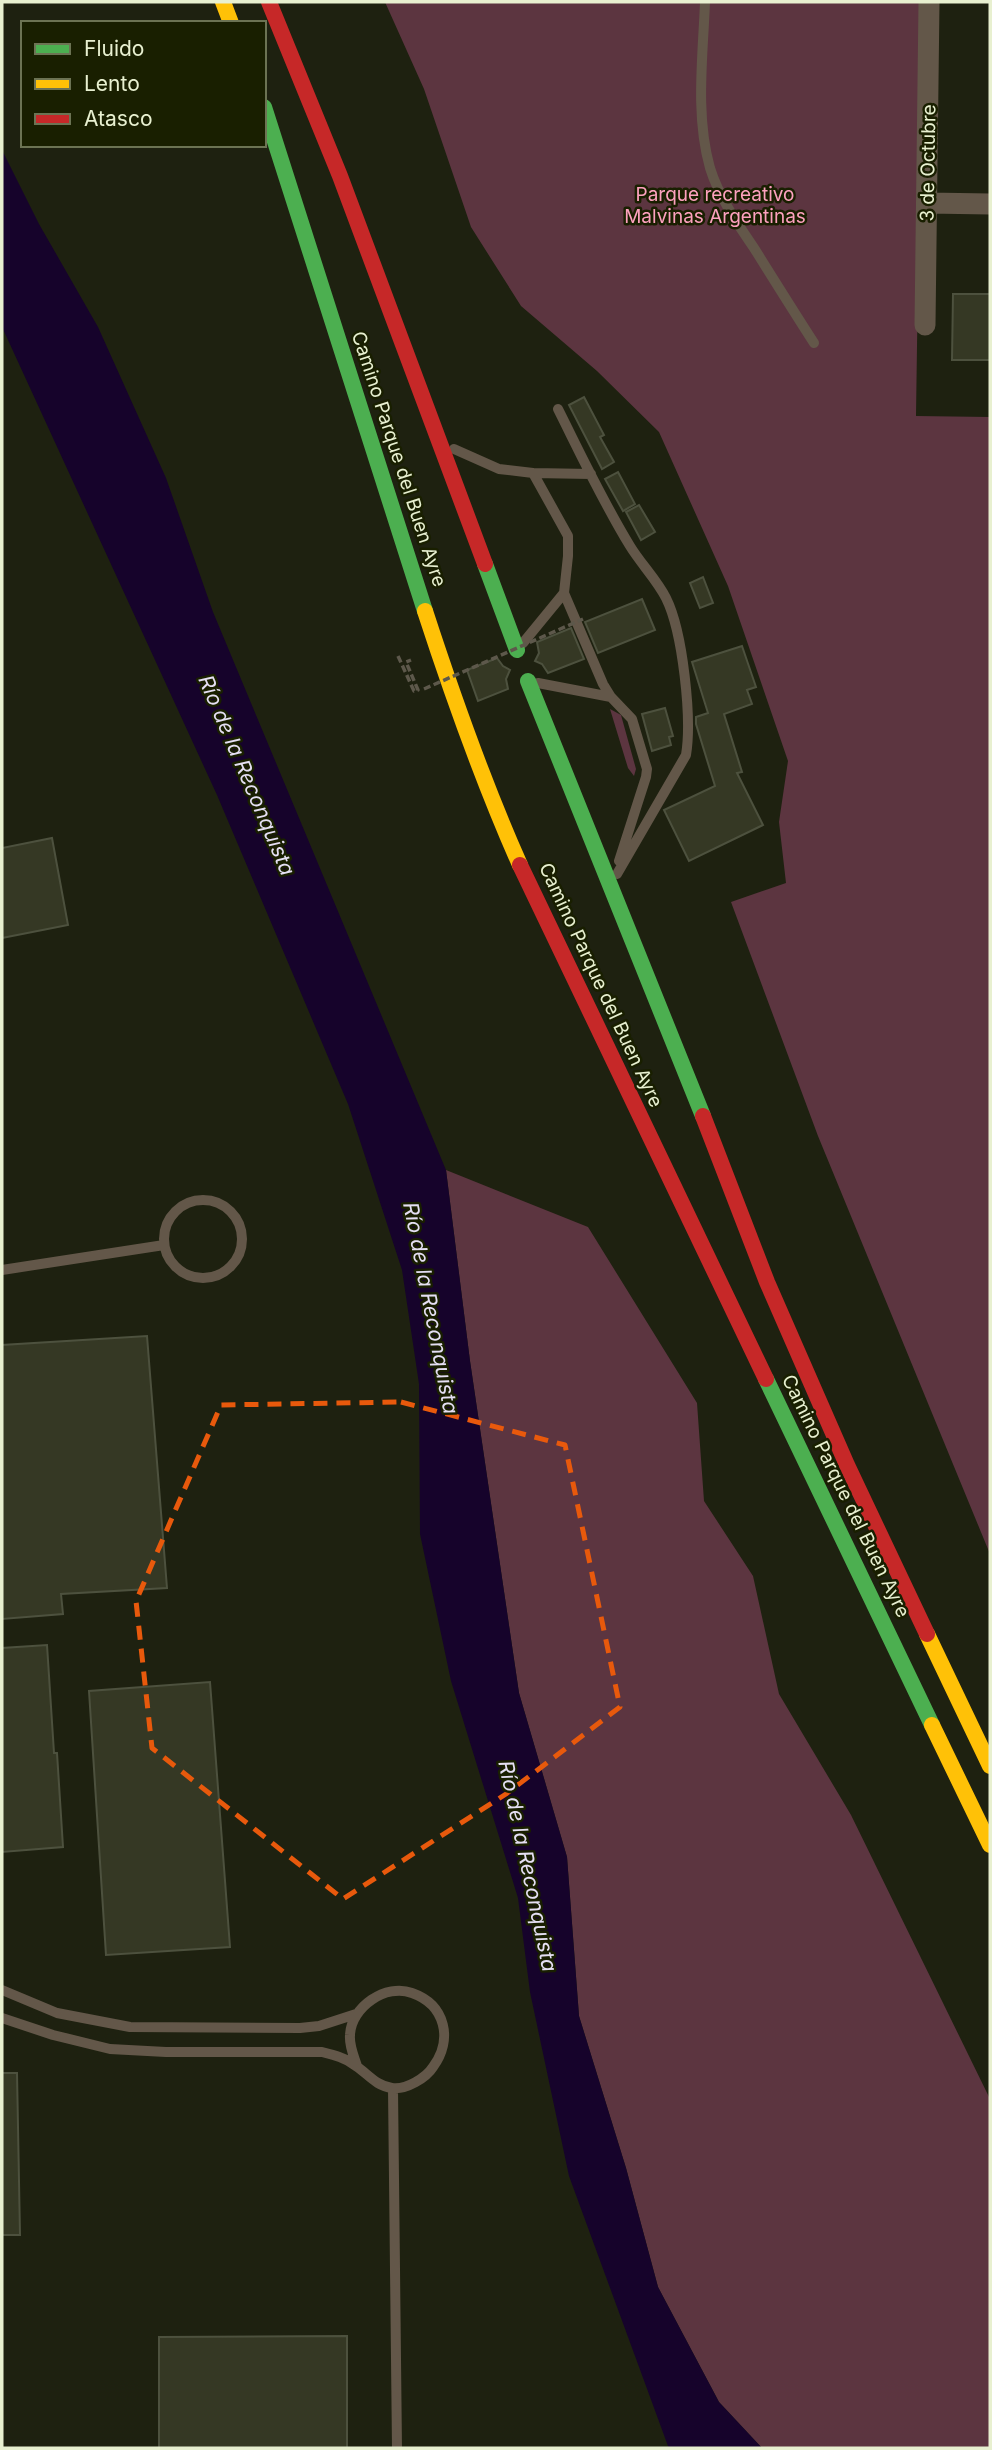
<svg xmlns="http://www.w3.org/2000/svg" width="992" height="2450" viewBox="0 0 992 2450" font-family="Inter,sans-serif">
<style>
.green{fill:#5c3540}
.water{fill:#16032b}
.building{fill:#353824;stroke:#4d513e;stroke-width:2}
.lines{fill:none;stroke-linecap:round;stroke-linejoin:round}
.path{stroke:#5d584b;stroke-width:3.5;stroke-dasharray:7 3.5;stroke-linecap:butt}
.lane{stroke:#635749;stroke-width:10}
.street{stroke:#635749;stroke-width:21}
.fast{stroke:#4caf50;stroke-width:16}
.slow{stroke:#ffc107;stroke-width:16}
.jam{stroke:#c62828;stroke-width:16}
.path-bridge{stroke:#5d584b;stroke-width:3.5;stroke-dasharray:7 3.5;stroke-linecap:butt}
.marked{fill:none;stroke:#e8590c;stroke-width:5;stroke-dasharray:14 9;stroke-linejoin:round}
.labels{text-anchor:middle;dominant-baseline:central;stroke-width:5;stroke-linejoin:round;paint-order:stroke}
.street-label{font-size:19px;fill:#e8f0d0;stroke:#191f00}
.park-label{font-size:19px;fill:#fda1be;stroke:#191f00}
.water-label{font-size:21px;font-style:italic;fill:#e5dff3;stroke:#191f00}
</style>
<rect width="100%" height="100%" fill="#1e2110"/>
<path class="green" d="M385,2H922L916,416L990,417V1554L818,1136L731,902L786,883L779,822L788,761L728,586L659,432L597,371L521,306L471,227L424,89Z
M610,709L621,715L636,769L634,776L628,768Z
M446,1170L588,1227L697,1403L704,1501L753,1576L779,1694L851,1815L990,2099V2448H762L719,2402L658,2287L626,2168L579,2016L567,1857L519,1693L470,1361Z"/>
<path class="water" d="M2,150L39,224L98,327L166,478L213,612L446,1170L470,1361L519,1693L567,1857L579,2016L626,2168L658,2287L719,2402L762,2448H670L668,2446L569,2176L530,1992L518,1898L451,1681L420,1534L419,1384L402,1270L348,1104L217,795L2,327Z"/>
<path class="building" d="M953,294H990V360H952Z
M584,397L604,435L600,437L614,462L602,469L569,405Z
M618,472L635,504L623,511L605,479Z
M639,505L655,532L641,540L626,512Z
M703,577L713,603L700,608L690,583Z
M642,599L655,630L598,653L585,622Z
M571,628L584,659L548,673L542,664L535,661L539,653L537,642Z
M742,646L756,687L747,690L752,704L724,714L742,772L737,773L763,825L689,861L664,810L715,786L696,724V717L708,713L692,662Z
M497,658L503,666L510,670L506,679L508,689L478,701L467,670Z
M665,708L673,736L669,737L671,745L652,751L642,714Z
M52,838L68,925L2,938V848Z
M147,1336L167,1588L61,1594L63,1614L2,1619V1345Z
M47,1645L54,1753H57L63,1847L2,1852V1648Z
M210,1682L230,1947L106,1955L89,1691Z
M2,2073H17L20,2235H2Z
M347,2336V2448H159V2337Z"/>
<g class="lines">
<path class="path" d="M398,656L414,691L418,690L406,662L411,660"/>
<path class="lane" d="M705,2C703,56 695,115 710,168C719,197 737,223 754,248C774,280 794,312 814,343
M558,409C581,455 603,502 630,546C641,564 657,580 666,598C683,632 692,719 686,755L617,874
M454,449L499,469L533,473L568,536V556L564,593L523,643
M533,473L591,474
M564,593L603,684L611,697
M538,683L611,697L632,719L647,769L646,777L619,861
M164 1239a39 39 0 1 1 78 0a39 39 0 1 1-78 0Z
M2,1270L164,1245
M2,1990L57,2013L130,2027L300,2028L319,2026L356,2014
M2,2018L53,2035L110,2049L166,2052H322C334,2055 346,2058 356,2066C368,2074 376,2086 392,2088C406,2090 426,2078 433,2067C453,2040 446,2005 412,1993C386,1983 351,2007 350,2035C349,2046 354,2056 357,2066
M393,2089L397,2448"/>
<path class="street" d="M928,203L990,204
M925,325L929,2"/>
<path class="fast" d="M264,107L425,611
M485,564L517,650
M528,681L703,1116
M766,1379L932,1725"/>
<path class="slow" d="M223,2L231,23
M425,611C453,697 483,782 520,865
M927,1634L990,1766
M932,1725L990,1845"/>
<path class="jam" d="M269,2L340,176L485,564
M520,865L766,1379
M703,1116L767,1282L847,1465L927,1634"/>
<path class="path-bridge" d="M424,689L583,619"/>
</g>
<path class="marked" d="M401,1402L565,1445L620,1707L506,1794L343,1899L152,1748L136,1601L221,1405Z"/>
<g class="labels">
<g class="street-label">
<text transform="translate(928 163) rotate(-89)">3 de Octubre</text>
<text transform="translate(399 459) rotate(72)">Camino Parque del Buen Ayre</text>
<text transform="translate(601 985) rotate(65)">Camino Parque del Buen Ayre</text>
<text transform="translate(846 1496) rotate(64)">Camino Parque del Buen Ayre</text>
</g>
<g class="park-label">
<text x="715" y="194">Parque recreativo<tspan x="715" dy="22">Malvinas Argentinas</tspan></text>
</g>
<g class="water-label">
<text transform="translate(247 775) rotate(67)">Río de la Reconquista</text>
<text transform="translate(431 1308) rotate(79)">Río de la Reconquista</text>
<text transform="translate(528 1866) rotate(78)">Río de la Reconquista</text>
</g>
</g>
<rect width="992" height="2450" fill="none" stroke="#e8f0d0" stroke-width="7"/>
<rect x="21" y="21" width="245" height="126" fill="#191f00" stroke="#6c7353" stroke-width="2"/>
<rect x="35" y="44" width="35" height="10" fill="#4caf50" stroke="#6c7353" stroke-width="2"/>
<text x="84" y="56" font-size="21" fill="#e8f0d0">Fluido</text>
<rect x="35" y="79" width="35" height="10" fill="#ffc107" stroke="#6c7353" stroke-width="2"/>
<text x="84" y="91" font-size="21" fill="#e8f0d0">Lento</text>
<rect x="35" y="114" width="35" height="10" fill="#c62828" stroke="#6c7353" stroke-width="2"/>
<text x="84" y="126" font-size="21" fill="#e8f0d0">Atasco</text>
</svg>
